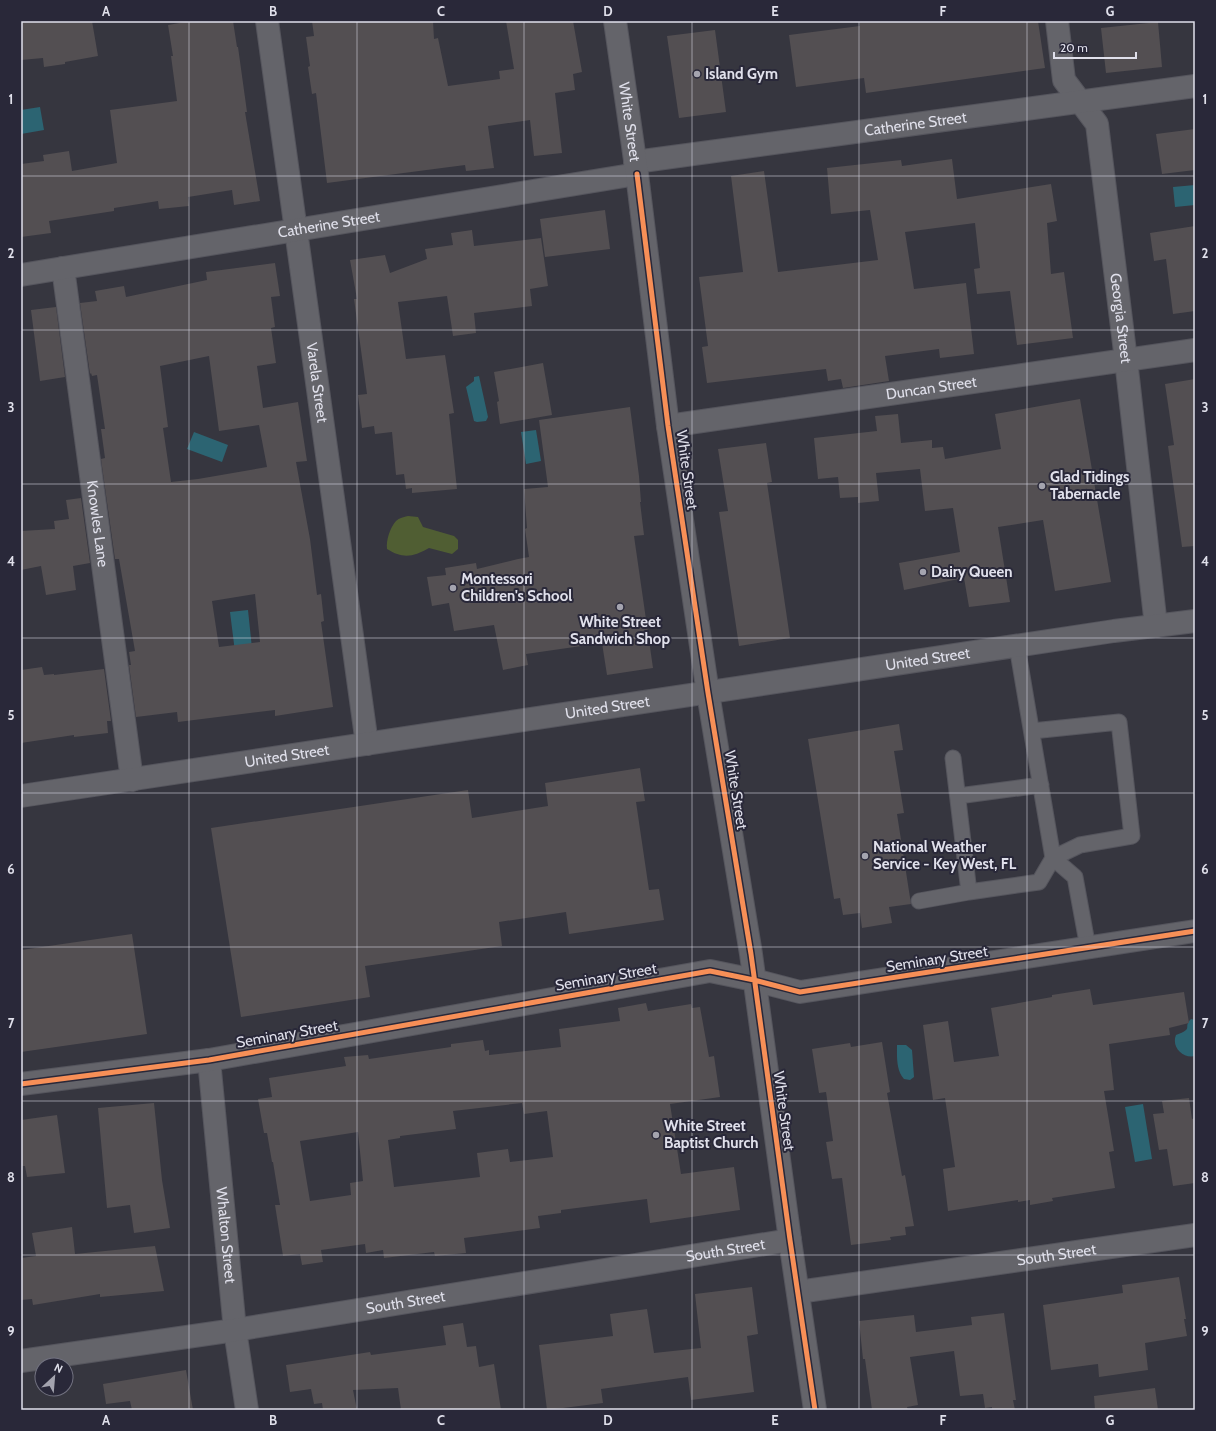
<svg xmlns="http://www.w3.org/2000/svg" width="1216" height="1431" viewBox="0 0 1216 1431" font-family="Cabin,sans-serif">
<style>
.green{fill:#505e33}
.water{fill:#2c6472}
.building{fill:#534f52;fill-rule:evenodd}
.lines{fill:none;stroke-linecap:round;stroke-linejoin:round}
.service-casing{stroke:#55555d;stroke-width:17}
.minor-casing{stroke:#55555d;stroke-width:24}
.tertiary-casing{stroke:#55555d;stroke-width:24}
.service{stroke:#64646a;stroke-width:15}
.minor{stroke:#64646a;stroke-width:22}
.tertiary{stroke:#64646a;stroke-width:22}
.cycleway-casing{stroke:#292839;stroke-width:8}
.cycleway{stroke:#f78f57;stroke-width:5}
.grid{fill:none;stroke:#e0e0eb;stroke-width:1;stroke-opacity:0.55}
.poi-dot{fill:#a4a4af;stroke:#292839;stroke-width:1.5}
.labels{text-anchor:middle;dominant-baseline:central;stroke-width:4;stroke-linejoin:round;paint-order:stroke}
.poi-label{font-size:15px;font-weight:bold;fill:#e0e0eb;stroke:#292839;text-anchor:start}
.street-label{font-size:15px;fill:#e0e0eb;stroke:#292839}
.neatline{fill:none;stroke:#e0e0eb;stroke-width:1.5}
.grid-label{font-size:13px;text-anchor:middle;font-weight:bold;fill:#e0e0eb}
</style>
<rect width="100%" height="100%" fill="#36363f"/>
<path class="green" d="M408,516L418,517L423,527L454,536L458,540V549L452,554L429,548C413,557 403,559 387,549C386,540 390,528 396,521C399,518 404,517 408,516Z"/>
<path class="water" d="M40,107L44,130L21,134V110Z
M1195,185V205L1175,207L1173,187Z
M479,376L488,417L486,421L477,422L474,421L466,387L474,381V377Z
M536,430L541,461L526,464L521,432Z
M194,432L228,445L222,462L187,449Z
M248,610L253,658L236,660L230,612Z
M1191,1019L1195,1020V1056C1183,1059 1171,1047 1176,1035C1195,1028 1182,1028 1191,1019Z
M897,1045H906L912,1050L914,1077L910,1080L904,1079C896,1070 897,1057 897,1045Z
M1143,1104L1152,1159L1135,1162L1125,1107Z"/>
<path class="building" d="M21,21H92L98,56L65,62V64L44,67L43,58L21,60Z
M191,21H233L237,47H238L247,112H245L260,201L234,205L232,190L188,197L189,206L159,209L158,201L114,208V211L49,221L51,233L21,237V164L44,161L43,155L69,151L72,171L117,163L110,110L177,101L171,56H173L168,25Z
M312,21H433L434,39L438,38L448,86L500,79L499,71L514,69L506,21H573L582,72L573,74L575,90L555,93L562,153L534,156L530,120L488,126L494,168L466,171L465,165L327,183L316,93L312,94L308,67L310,66L306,37L314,36Z
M860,21H1038L1045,68L866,93L864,78L796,87L789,35L860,26Z
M1158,22L1162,67L1106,73L1101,28Z
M715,30L726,112L679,118L667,36Z
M1195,129V170L1162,174L1156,134Z
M952,159L957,199L1051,184L1057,221L1047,223L1051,274L1064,272L1073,338L1017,345L1010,291L977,294L974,269L980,268L975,223L905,232L914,289L966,283L974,354L940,358L939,349L885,356L889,381L843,388L841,379L828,381L826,369L707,383L702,347L708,346L699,277L743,272L731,176L764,171L778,272L878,260L870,210L831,214L827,168L901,160L902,166Z
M605,210L610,249L545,257L540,219Z
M1195,226V311L1173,314L1166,259L1154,261L1150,233Z
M472,230L474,246L541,238L548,286L530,289L532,306L474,313L476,333L453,336L447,296L398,302L406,359L445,355L454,413L449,414L457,489L412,493V488L406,489L404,474L396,475L392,432L375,434L374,426L362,428L358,395L367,394L354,299H357L350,260L385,255L390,273L427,259L425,249L453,245L451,233Z
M275,263L280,296L271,297L275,327L271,328L276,363L257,366L263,408L298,402L307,461L296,462L310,539L317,595L321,594L324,621L321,622L333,707L275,716V710L178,722L177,712L136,717L129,665H131L129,652L135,651L119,559H115L101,459L105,458L101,429H105L97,375L92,376L91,373L90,374L80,303L97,301L95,291L124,286L126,297L207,280L206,272ZM209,356L219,431L259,425L267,467L198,479L171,482L163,428L168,427L160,366ZM255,594L260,642L219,647L212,601Z
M56,307L65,377L40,381L31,310Z
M543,363L552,415L500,424L497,402L499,401L494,372Z
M1195,379V546L1182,547L1168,446L1174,445L1165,384Z
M1080,399L1111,582L1055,591L1043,520L998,527L1010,602L969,607L964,578L904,590L899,563L960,552L953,508L925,511L920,469L876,473L879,501L858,503V497L840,498L838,477L818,479L814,438L877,431L875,416L898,414L901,443L932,440V448L943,447L945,459L1001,449L995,414Z
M630,407L639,476L641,502H640L644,535L634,536L653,668L607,675L602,643L526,654L528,665L503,670L494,625L454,631L449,603L432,606L427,577L446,575L445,568L476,563L477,569L518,559L529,557L525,529L527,528L524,489L548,487L539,420Z
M766,443L772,482L767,483L790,638L739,646L719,512L728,511L718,449Z
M81,498L90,563L73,566L76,590L46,595L41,566L21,570V531L55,529L54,521L69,519L66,500Z
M42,667L44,675L54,674V675L104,669L111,721H107L108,733L74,737V735L21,743V670Z
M899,724L903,750L894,751L904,813L897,814L911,904L889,907L892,923L862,928L860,913L843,915L840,898L834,899L808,739Z
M640,768L645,801L636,802L649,890L659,889L664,920L569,934L566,912L499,922L502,946L365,966L370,997L241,1017L211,828L468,790L472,818L548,806L545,783Z
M132,934L147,1034L21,1052V950Z
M1090,989L1093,1005L1184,992L1189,1023L1169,1028L1170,1035L1109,1044L1114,1090L1104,1091L1114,1151L1109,1152L1115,1188L1052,1198L1053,1201L1030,1205V1200L1018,1202V1200L948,1211L943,1169L955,1167L945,1098L933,1100L923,1025L948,1021L954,1062L999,1056L991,1008L1052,997V995Z
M646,1003L648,1011L691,1004L692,1008L700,1007L709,1057L714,1056L720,1097L670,1104L681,1174L734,1167L740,1210L650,1223L647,1199L561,1210V1213L538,1216L540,1228L464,1238L466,1253L435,1256L434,1252L384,1258L383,1250L366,1253L365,1244L321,1250L323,1262L302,1265L300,1254L283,1256L275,1205H280L273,1162H272L267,1133H264L258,1099L272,1097L269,1078L346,1066L344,1057L368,1055L369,1059L451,1047V1044L483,1040L485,1051L489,1050V1055L561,1047L559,1029L620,1021L618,1008ZM522,1103L524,1114L547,1111L553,1157L510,1162L508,1149L477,1153L480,1177L394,1187L388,1140L400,1138V1136L456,1129L453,1111ZM358,1132L363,1181L350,1183L351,1195L310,1201L300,1141Z
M882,1042L890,1092L887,1093L902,1176L905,1175L914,1226L905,1227L906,1235L890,1237L891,1240L851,1245L842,1178L832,1179L826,1142L833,1141L826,1092L819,1093L812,1049L850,1043L851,1047Z
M1189,1098L1192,1119L1195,1118V1183L1173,1186L1167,1149L1159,1150L1153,1114L1164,1113L1162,1101Z
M154,1103L162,1180L170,1228L134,1233L130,1205L107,1208L98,1108Z
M57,1115L65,1173L27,1177L25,1166H21V1120Z
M72,1227L75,1254L155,1246L164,1291L100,1297V1294L33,1305L32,1299L21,1300V1258L36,1256L32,1233Z
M1179,1277L1186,1319H1184L1187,1336L1145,1343L1148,1370L1099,1377L1098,1364L1051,1370L1043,1305L1123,1293L1122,1285Z
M752,1287L758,1334L747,1336L754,1392L691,1400L688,1377L601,1389L603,1403L547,1410L539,1345L613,1336L610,1314L647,1309L654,1353L701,1348L695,1294Z
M1004,1313L1016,1400H1013L1015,1410H992V1407L985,1408L983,1394L960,1396L954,1351L910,1357L918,1405L907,1407L908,1410H872L865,1359H863L859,1321L914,1315L916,1332L972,1325L971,1317Z
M463,1323L467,1347L476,1346L479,1367L494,1364L501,1410H401L398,1388L353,1390L357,1410H323L322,1403L314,1404L311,1389L290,1392L286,1365L370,1352L371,1355L446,1345L443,1326Z
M186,1370L193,1410H132L130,1401L106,1404L103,1384Z
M1155,1388L1158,1410H1095L1094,1396Z"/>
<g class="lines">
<defs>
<path id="service" d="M1017,646L1053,858L1075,877L1088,948
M953,758L969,892L1039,882L1053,858L1080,845L1132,836L1119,722L1032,731
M958,796L1041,785
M919,901L969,892"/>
<g id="minor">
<path id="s1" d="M267,21L367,744"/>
<path id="s2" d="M1057,21L1064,80L1097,124L1126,360L1156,626"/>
<path id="s3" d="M635,162L1195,86"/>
<path id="s4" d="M63,268L132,780"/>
<path id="s5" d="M21,275L637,174"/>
<path id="s6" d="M668,426L1195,350"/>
<path id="s7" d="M209,1060L235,1330L247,1410"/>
<path d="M21,1084L209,1060L710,971L754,980L800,992L1195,931"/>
<path id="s8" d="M798,1292L1195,1235"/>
</g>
<g id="tertiary">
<path id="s9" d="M615,21L637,174L668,426L708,693L751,954L790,1240L815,1410"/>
<path id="s10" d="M21,796L1114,631L1195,621"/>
<path id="s11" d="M21,1361L235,1330L790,1240"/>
</g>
</defs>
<use href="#service" class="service-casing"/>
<use href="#minor" class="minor-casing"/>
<use href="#tertiary" class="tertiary-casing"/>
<use href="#service" class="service"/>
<use href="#minor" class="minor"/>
<use href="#tertiary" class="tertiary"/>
<defs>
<path id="cycleway" d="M637,174L668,426L708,693L751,954L790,1240L815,1410
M21,1084L209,1060L710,971L754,980L800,992L1195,931"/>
</defs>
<use href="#cycleway" class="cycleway-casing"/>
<use href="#cycleway" class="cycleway"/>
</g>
<path class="grid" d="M189,21V1410M357,21V1410M524,21V1410M692,21V1410M859,21V1410M1027,21V1410M21,176H1195M21,330H1195M21,484H1195M21,638H1195M21,793H1195M21,947H1195M21,1101H1195M21,1255H1195"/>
<g class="poi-dot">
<circle cx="697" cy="74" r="4"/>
<circle cx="1042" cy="486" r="4"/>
<circle cx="923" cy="572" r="4"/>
<circle cx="453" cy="588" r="4"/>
<circle cx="620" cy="607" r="4"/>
<circle cx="865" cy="856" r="4"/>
<circle cx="656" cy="1135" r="4"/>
</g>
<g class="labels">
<g class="poi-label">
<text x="705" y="74">Island Gym</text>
<text x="1050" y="477">Glad Tidings<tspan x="1050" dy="17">Tabernacle</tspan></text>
<text x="931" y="572">Dairy Queen</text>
<text x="461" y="579">Montessori<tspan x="461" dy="17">Children's School</tspan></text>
<text x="620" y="622" text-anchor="middle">White Street<tspan x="620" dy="17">Sandwich Shop</tspan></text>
<text x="873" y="847">National Weather<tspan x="873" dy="17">Service - Key West, FL</tspan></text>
<text x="664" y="1126">White Street<tspan x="664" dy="17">Baptist Church</tspan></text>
</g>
<g class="street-label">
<text stroke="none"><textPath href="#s9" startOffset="102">White Street</textPath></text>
<text stroke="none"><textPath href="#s3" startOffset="283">Catherine Street</textPath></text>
<text stroke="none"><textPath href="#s5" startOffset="312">Catherine Street</textPath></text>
<text stroke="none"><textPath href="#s2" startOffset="310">Georgia Street</textPath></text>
<text stroke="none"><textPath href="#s1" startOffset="365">Varela Street</textPath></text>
<text stroke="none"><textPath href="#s6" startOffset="266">Duncan Street</textPath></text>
<text transform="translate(687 470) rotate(82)">White Street</text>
<text stroke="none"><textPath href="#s4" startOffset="258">Knowles Lane</textPath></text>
<text stroke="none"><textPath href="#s10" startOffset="917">United Street</textPath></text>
<text stroke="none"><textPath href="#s10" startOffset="593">United Street</textPath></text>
<text stroke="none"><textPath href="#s10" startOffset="269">United Street</textPath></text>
<text transform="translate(736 790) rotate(81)">White Street</text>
<text transform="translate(937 959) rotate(-9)">Seminary Street</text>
<text transform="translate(606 977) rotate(-10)">Seminary Street</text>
<text transform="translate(287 1034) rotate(-10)">Seminary Street</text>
<text transform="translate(784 1111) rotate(82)">White Street</text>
<text stroke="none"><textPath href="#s7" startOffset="176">Whalton Street</textPath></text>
<text stroke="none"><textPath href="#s11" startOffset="713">South Street</textPath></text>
<text stroke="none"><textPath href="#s8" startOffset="261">South Street</textPath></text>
<text stroke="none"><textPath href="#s11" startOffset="389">South Street</textPath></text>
</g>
</g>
<rect width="1216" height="1431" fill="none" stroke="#292839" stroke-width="44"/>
<g transform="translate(54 1377) rotate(26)"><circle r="19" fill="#292839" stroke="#727280"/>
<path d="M0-3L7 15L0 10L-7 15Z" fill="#a4a4af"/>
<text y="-6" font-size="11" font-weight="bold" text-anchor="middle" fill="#e0e0eb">N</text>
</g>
<path d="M1054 52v6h82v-6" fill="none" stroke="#e0e0eb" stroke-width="2"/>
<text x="1060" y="52" font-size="12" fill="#e0e0eb" stroke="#292839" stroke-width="3" paint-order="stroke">20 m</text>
<rect x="22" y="22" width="1172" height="1387" class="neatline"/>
<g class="grid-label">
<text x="106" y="16">A</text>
<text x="273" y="16">B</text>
<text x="441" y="16">C</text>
<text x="608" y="16">D</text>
<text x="775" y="16">E</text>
<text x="943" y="16">F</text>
<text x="1110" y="16">G</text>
<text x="11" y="104">1</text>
<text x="1205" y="104">1</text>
<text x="11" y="258">2</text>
<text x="1205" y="258">2</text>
<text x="11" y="412">3</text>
<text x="1205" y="412">3</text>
<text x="11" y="566">4</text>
<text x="1205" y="566">4</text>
<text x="11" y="720">5</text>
<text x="1205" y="720">5</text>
<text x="11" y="874">6</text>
<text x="1205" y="874">6</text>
<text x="11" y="1028">7</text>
<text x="1205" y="1028">7</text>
<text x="11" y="1182">8</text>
<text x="1205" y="1182">8</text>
<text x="11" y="1336">9</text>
<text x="1205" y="1336">9</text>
<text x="106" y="1425">A</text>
<text x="273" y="1425">B</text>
<text x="441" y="1425">C</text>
<text x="608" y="1425">D</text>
<text x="775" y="1425">E</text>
<text x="943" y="1425">F</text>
<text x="1110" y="1425">G</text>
</g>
</svg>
